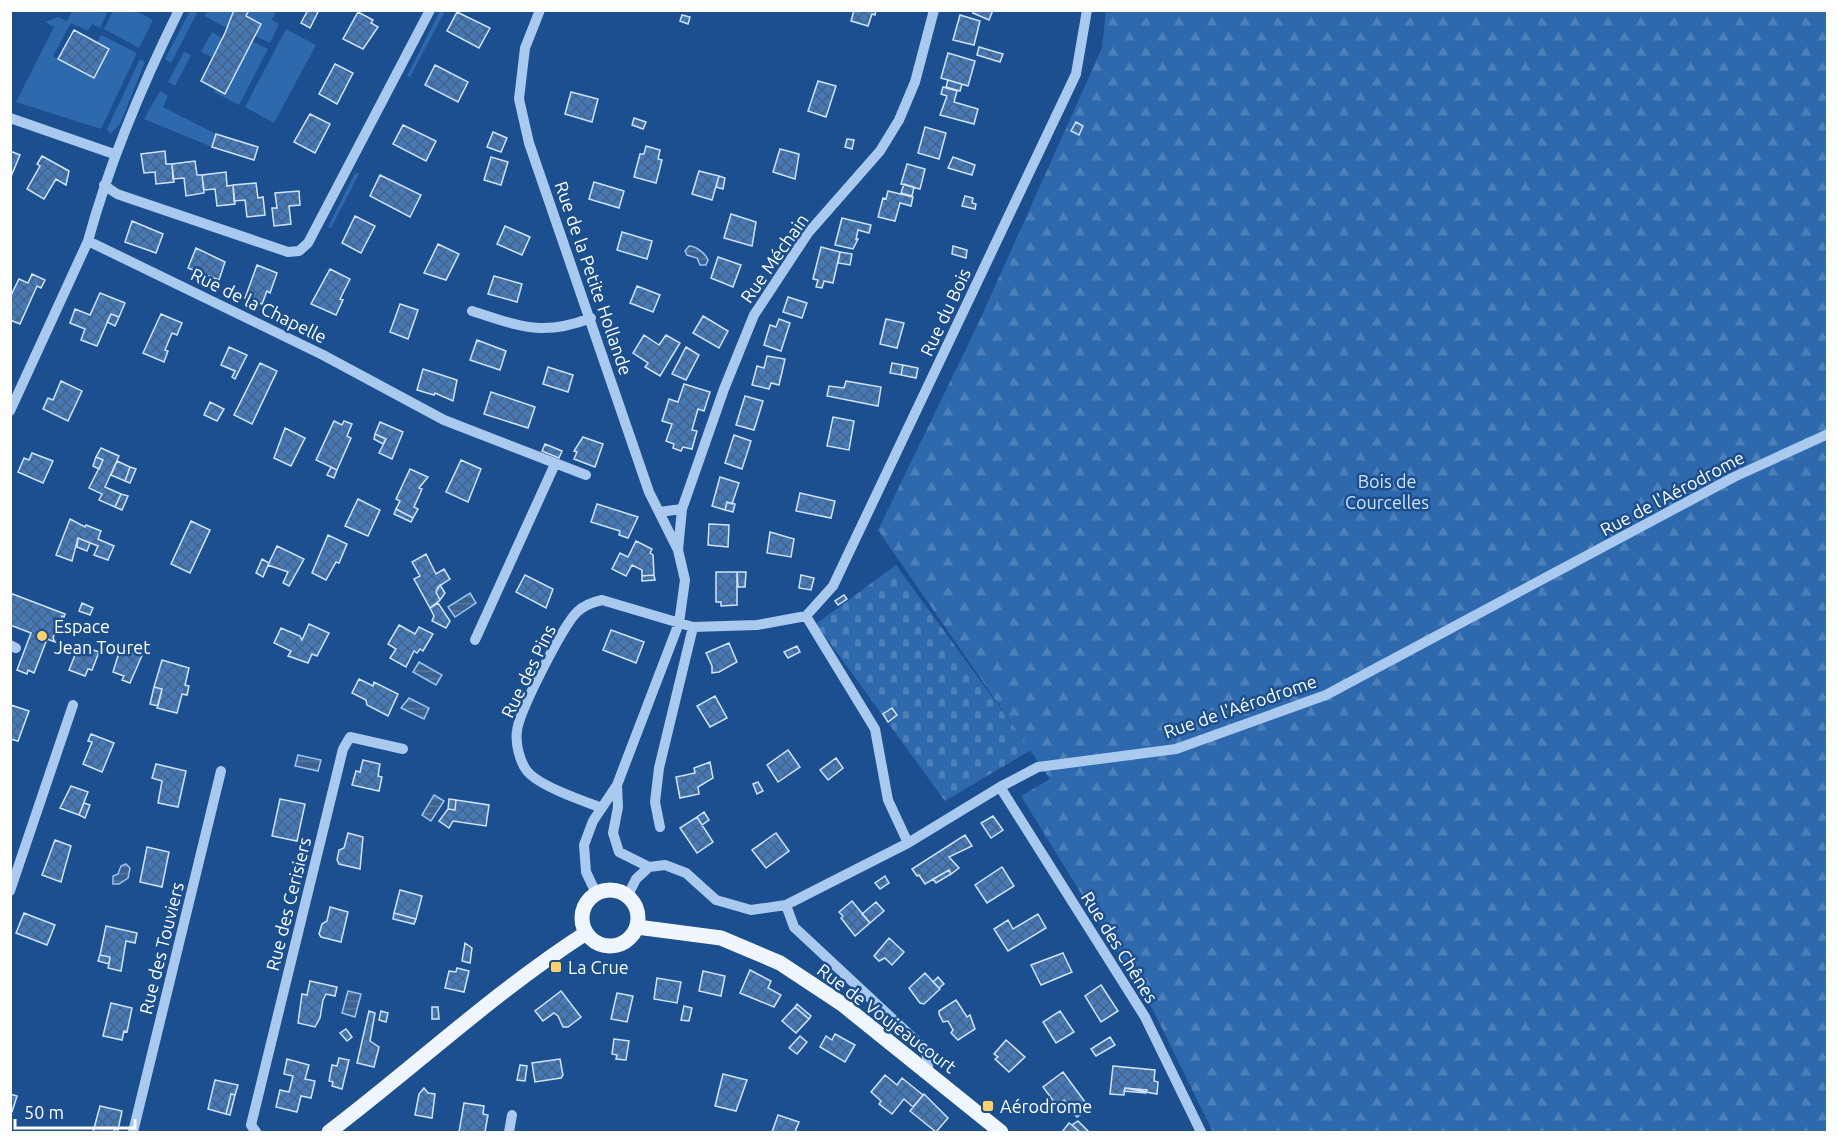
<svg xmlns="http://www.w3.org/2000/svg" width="1838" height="1143" viewBox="0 0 1838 1143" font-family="Ubuntu,sans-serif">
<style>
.grass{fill:#2e69ad}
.forest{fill:url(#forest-firs)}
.cemetery{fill:url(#cemetery-stones)}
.water{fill:url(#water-rules);stroke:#9cc4f0;stroke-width:1.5}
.building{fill:url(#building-cross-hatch);stroke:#cfe3fa;stroke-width:1.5}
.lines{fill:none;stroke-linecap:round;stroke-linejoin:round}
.minor{stroke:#a9c9ee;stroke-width:10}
.major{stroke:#f0f6ff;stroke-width:15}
.poi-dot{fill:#ffd166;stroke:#1b4f8f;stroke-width:2}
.labels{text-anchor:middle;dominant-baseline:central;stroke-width:5;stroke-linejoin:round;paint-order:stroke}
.street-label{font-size:18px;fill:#fff;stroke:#1b4f8f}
.park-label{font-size:18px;fill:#cfe3fa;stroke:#1b4f8f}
.poi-label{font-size:18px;fill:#fff;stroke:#1b4f8f;text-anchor:start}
</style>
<defs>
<pattern id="forest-firs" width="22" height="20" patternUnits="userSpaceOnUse" patternTransform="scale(1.5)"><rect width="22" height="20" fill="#2e69ad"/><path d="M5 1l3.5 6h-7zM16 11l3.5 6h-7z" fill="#4d80b9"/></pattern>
<pattern id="cemetery-stones" width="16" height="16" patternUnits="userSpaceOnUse" patternTransform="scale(1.5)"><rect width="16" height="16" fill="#2e69ad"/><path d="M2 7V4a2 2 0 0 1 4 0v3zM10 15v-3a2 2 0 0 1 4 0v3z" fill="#4d80b9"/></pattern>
<pattern id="water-rules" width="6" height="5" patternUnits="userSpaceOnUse" patternTransform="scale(1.5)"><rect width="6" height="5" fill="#3c6290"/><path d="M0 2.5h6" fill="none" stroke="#597aa1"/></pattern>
<pattern id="building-cross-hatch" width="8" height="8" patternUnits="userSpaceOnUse" patternTransform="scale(1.5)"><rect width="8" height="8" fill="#4478b7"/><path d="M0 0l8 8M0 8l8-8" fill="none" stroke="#486282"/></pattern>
</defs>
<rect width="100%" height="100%" fill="#1b4f8f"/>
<path class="grass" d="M72,11H108L100,28L92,24L88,31L71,23L53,56L94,78L109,49L97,42L101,35L137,53L101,129L16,102L54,27L45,22L58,17L67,21Z
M113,11H136L153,20L139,48L104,29Z
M190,11H198L171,63L165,59Z
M207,11L234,10L236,11L227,28L204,16Z
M249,11H276L272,20L279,24L270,43L255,36L246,16Z
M440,11H445L410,77L407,76Z
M286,29L316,45L274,123L245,107Z
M212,32L222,38L212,57L201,52Z
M252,41L268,49L239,105L214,92Z
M184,52L191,55L175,86L168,82Z
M140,59L145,62L120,124L110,134L107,129Z
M160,91L168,96L163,107L216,134L212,147L144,119Z
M355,173L359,174L331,228L328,227Z"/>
<path class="forest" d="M1106,11H1827V1132H1213L1153,1010L1021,796L1050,779L878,530L978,324L1102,48Z"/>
<path class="cemetery" d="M896,565L1031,750L945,801L816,624Z"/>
<path class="water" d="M689,246C696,246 705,253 708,260L706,265H700L697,258L687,255L685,251Z
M470,593L476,603L455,617L448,607Z
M419,662L442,675L436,685L413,672Z
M409,698L429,708L424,719L401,708Z
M298,755L321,760L318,771L295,766Z
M434,795L444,801L431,821L422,815Z
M126,864L130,868L128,878L119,884H113V876L118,874L121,866Z
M348,991L361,994L355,1017L342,1013Z"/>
<path class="building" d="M234,10H249L246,16L261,24L225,94L201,81L225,33Z
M308,10H319L310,28L301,23Z
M854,10H876L875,15L872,14L868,26L851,21Z
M974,10H993L989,20L973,13Z
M358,12L373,20L371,23L378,27L363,49L343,39Z
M457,12L490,28L479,48L447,31Z
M682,15L690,17L688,24L680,21Z
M960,15L980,21L974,45L953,40Z
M74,30L109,49L94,78L58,59Z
M979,47L1003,54L1000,62L977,55Z
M948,53L975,61L968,86L941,78Z
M335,64L353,73L337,104L319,94Z
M435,65L468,82L458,102L425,85Z
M948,80L962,84L960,91L946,87Z
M818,81L836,86L826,117L808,111Z
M943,87L957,91L954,102L978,109L974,124L940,115L947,96L941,94Z
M571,92L598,99L592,122L565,114Z
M310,114L330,124L315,153L294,142Z
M634,118L646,122L643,129L632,125Z
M1076,122L1083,126L1079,135L1071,131Z
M403,125L436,141L426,161L393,144Z
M925,127L946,133L939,159L918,153Z
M493,132L507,138L501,152L487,147Z
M216,134L258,147L254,160L212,147Z
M847,139L854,140L852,149L845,147Z
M646,146L660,150L658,159L662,160L656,183L634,177L640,154H644Z
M780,149L799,154L795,179L773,172Z
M10,151L20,155L10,179Z
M165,151L166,164H172L174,182L156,184L155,172L144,173L141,154Z
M42,156L69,171L66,185L56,179L44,199L27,189L40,166L37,164Z
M491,157L508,162L501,185L484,180Z
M953,157L975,165L972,175L948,168Z
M195,161L197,175H202L204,193L186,196L184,178L173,179L172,164Z
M907,164L925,169L920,189L901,184Z
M699,171L719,176L712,200L692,194Z
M226,172L227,186L233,185L235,204L217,206L215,189L204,190L202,175Z
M380,175L421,195L410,217L370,196Z
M719,176L725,178L723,189L716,187Z
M594,182L624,191L619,208L589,199Z
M256,183L258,198L263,197L265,215L247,217L245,200L234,201L233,185Z
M904,184L914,187L912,196L901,193Z
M299,191L300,205L289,206L291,224L274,226L272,208H277L275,193Z
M888,191L913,197L911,206L900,203L895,221L878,217L883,198L886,199Z
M965,196L973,198L972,203L976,204L975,209L962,206Z
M731,214L756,222L752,246L724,238Z
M355,216L375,226L361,253L342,243Z
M842,218L871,225L869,233L858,230L856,239H858L853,249L835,245Z
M132,221L163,234L156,253L125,242Z
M505,226L530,237L522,255L497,244Z
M622,232L652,241L647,259L617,250Z
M438,244L459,254L446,280L424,273Z
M953,246L967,250L966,258L952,254Z
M821,247L840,252L833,283L824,281L822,288L816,287L818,280L813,279Z
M196,248L225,262L219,280L188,268Z
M840,252L852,254L850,265L838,263Z
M718,257L741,265L733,287L711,278Z
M257,265L277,273L270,293L267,291L262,304L245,298Z
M330,269L350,279L340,299L343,300L336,315L311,304Z
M32,274L45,280L41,288L37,286L20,324L10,320V297L19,279L28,283Z
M494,276L522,284L517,302L488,294Z
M637,286L660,295L653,312L630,303Z
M100,293L125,303L119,317L111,314L97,346L81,340L85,329L70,323L75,309L90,315Z
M788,297L807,303L802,318L783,312Z
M400,304L418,310L408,339L390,332Z
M111,314L119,317L115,326L107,322Z
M161,314L182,323L177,335L172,333L165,350L168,351L164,362L143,353Z
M703,316L728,331L719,348L693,333Z
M779,319L790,323L781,351L764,345L770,325L776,327Z
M886,319L904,323L897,348L880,344Z
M644,335L659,345L666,335L680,343L660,376L645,367L648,363L633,353Z
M477,340L506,351L500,370L470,360Z
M229,347L247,355L235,379L232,377L235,371L221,365Z
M686,347L699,355L686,380L672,374Z
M767,356L785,359L779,385L771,383L769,389L752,385L757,366L764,368Z
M260,363L277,371L252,424L234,415Z
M892,363L903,365L901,375L890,373Z
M903,365L918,368L916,378L901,375Z
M548,367L573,375L568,392L543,384Z
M423,369L457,380L453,401L435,393L434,395L417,390Z
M61,381L82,391L68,421L43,409L48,398L53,400Z
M846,381L881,387L878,406L827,396L829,386L844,388Z
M684,384L710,392L704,411L698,409L692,430L697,431L692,449L683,447L681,451L673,448L674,444L666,441L672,424L662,421L669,399L678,402Z
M491,392L535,407L528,428L484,414Z
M745,396L763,401L754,430L736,425Z
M210,402L224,409L217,421L204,415Z
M833,417L854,421L849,450L827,446Z
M334,421L342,425L344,421L352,424L347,436L351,438L337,470L316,460Z
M380,422L403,432L392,459L379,453L386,439L375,434Z
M285,428L305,438L291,466L274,458Z
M375,434L386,439L383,444L374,439Z
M734,435L751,441L742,469L725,463Z
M583,437L603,444L595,467L574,459L577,452L574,451Z
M545,444L562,451L559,458L542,451Z
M101,448L119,456L105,487L121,494L115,507L99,500L102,494L89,488L103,460L96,457Z
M32,453L53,461L43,483L18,472L24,458L29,460Z
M96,457L103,460L99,469L93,466Z
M461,460L481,469L468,502L446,492Z
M117,461L130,467L125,481L111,475Z
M130,467L136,469L130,483L125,481Z
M331,467L337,470L334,478L327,475Z
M410,469L428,477L419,488L422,489L414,507L418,509L413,518L396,509L400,501L396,499Z
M720,477L739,483L732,504L727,502L725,510L712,506Z
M800,493L835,501L831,518L796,511Z
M121,494L128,496L122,510L115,507Z
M358,499L380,510L368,536L345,526Z
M727,502L735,504L733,512L725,510Z
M597,504L638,517L628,538L619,535L620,531L591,522Z
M396,509L413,518L411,522L394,514Z
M70,519L85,527L86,525L101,531L98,539L114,546L108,560L94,555L98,546L78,538L72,561L56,555Z
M191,521L210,530L190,573L171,564Z
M709,524L729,525L728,547L708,545Z
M770,532L794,539L791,557L767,553Z
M328,535L347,544L339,563L336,562L326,580L312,573Z
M78,538L90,543L87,551L77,547Z
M636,541L652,549L650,553L653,555L654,575L642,576V570L632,565L626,576L612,569L620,553L628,557Z
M277,546L304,559L289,586L283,583L288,572L268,565Z
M426,554L436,574L444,569L450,579L438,587L436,592L440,600L430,608L414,579L420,576L412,562Z
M262,559L269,563L263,577L256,573Z
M716,572H737V605L721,606V602H716Z
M737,572H746L745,587H738Z
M525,575L553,589L546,608L516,592Z
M654,575L655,580L642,581V576Z
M801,575L814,578L811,590L799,588Z
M440,585L445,593L440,600L436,592Z
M10,593L65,614L64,617L62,616L53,638L55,642L47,639L34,673L28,670L27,674L17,670L31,633L10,625Z
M844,595L847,599L838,605L835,601Z
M82,603L93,608L90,615L79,611Z
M438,603L450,621L446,628L432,621L434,616L430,608Z
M309,624L329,633L317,656L312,654L308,663L288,656L291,651L274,643L281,628L300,636L302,640Z
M399,625L415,634L419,627L433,634L423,651L420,649L417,653L414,651L406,667L390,658L396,649L388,644Z
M611,630L644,642L636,663L603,650Z
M122,643L144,651L130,683L122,680L124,676L113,672Z
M729,643L737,662L719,672L712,673V666L706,653Z
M79,645L99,652L92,670L88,669L85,676L69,670Z
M797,646L800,652L788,658L784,652Z
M162,660L189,668L185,685L189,686L187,695L182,694L177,713L157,708L162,689L154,687Z
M359,679L373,686L374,682L398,694L388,716L367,705L366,700L352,693Z
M154,687L162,689L158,706L150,704Z
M715,696L727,718L710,727L697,706Z
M11,705L29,711L18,741L10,739Z
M892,708L897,715L888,722L883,714Z
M91,734L114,743L102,772L83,764L92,742L88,741Z
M788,750L800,767L778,782L767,765Z
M836,758L843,768L828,780L820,770Z
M363,760L380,764L378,776L382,777L379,791L352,785L356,771L360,772Z
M710,762L713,778L698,787L699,794L680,798L676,777L695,773L694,768Z
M156,764L186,771L178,807L158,803L162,781L152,778Z
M758,782L763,791L757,794L753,784Z
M71,786L88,792L79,815L60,808Z
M280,799L305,804L297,841L272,836Z
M449,799L456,800L455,810L448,809Z
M456,800L489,805L486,826L453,821L449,828L439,821L448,809L455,810Z
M84,803L90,805L85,818L79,815Z
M704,812L709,820L702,825L697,817Z
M993,816L1003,830L991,838L981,823Z
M697,817L713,842L697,853L680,828Z
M348,833L363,837L360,869L339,864L337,860L339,850L344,848Z
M776,833L789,851L766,868L752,850Z
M965,835L972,846L949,857L959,868L951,874L949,870L925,884L919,875L917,876L912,869Z
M55,840L71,846L61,882L42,875Z
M147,847L169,852L162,887L140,882Z
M1002,867L1014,886L987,903L975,885Z
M949,870L951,874L936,883L933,879Z
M885,876L889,883L880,889L875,883Z
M400,890L422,896L416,919L394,913Z
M852,901L870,923L855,936L841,918L843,916L839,912Z
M876,902L884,911L870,923L862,914Z
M330,907L348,912L341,942L321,937L319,934L322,924L327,921Z
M24,913L55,925L47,945L16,933Z
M394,913L416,919L414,924L393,919Z
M1038,914L1046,928L1008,951L994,929L1008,920L1013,929Z
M106,926L137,933L135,943L126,941L121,971L108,968L110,957L100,955Z
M889,938L904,952L892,965L885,958L879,961L874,956Z
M465,943L472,948L470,963L462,961Z
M1063,953L1072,972L1041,985L1031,965Z
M100,955L110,957L109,964L98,961Z
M457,968L469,971L464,992L445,988L449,971L456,972Z
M750,970L771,981L768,988L781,995L774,1007L740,993Z
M703,971L725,976L721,996L699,991Z
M925,973L940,989L924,1004L920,1003L909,988Z
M938,977L944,984L939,988L933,982Z
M657,978L681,982L677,1003L654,999Z
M310,981L337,987L335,996L326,994L323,1000L320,1018L315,1027L298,1023L302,994L307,995Z
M1101,985L1118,1011L1101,1022L1085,996Z
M561,991L581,1017L568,1027H563L558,1016L554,1013L543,1021L535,1011Z
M617,993L633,996L627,1022L611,1019Z
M956,1000L967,1017L970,1015L975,1029L958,1040L951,1033L953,1030L948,1021L943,1022L939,1014V1011Z
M111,1003L132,1008L127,1032L124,1031L122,1040L103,1036Z
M797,1004L811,1016L809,1019L795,1007Z
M684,1006L692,1008L689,1021L681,1020Z
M432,1007H438L439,1019H432Z
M795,1007L809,1019L796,1033L782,1021Z
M369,1011L375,1013L370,1041L379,1047L374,1067L357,1063Z
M381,1011L388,1013L386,1022L379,1020Z
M1060,1011L1074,1032L1056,1043L1043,1022Z
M346,1029L352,1037L347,1041L340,1033Z
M835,1034L855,1045L845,1062L820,1047L826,1036L832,1040Z
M800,1036L807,1042L797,1054L789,1048Z
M1110,1037L1115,1045L1096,1056L1091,1049Z
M614,1039L629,1041L626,1060L616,1059L617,1055L612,1054Z
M1006,1040L1025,1057L1009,1072L995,1059L998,1057L994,1054Z
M339,1058L349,1060L342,1089L332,1086L333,1082L329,1081L332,1065L337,1066Z
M287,1059L309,1065L305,1079L315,1081L311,1098L301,1096L297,1112L276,1107L280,1090L289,1092L293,1076L284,1074Z
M560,1059L563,1075L561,1078L535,1082L532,1063Z
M520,1065L527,1066L525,1081L517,1080Z
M1113,1066L1155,1070L1154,1081L1158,1082L1157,1094L1125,1088L1124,1095L1110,1094Z
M1063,1072L1085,1102L1073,1112L1064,1100L1057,1106L1043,1087Z
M723,1074L747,1080L736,1111L715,1106Z
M885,1075L897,1085L902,1078L923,1095L913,1107L904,1099L892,1114L879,1104L881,1101L871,1092Z
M215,1080L238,1085L235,1095L231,1094L226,1114L208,1109Z
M424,1088L428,1093L435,1094L432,1118L415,1115L419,1094Z
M1125,1088L1147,1090L1146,1093L1124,1091Z
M10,1094L17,1096L12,1112H10Z
M231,1094L235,1095L230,1115L226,1114Z
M924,1094L948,1118L936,1132L910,1111Z
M1085,1102L1090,1108L1077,1117L1073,1112Z
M464,1103L484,1106L483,1114L488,1115L485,1132H459Z
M100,1106L122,1111L118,1130L115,1129L114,1132H93Z
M778,1115L799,1122L795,1132H772Z
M1078,1121L1089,1132H1080L1072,1125Z
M1069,1123L1072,1125L1080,1132H1062Z"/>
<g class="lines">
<path class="minor" d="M540,10L525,48L519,99L529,143L649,492L678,550
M10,118L114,154
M104,185L117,194L288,252L299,251L308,243L430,10
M88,241C110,160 142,85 179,10
M472,311C520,326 541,337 591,318
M10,411L88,241L323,355L444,420L586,475
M682,509L724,389L754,315L808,233L880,151L899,120L915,82L934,10
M806,616L875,729L888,800L908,843
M475,640L555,464
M10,645L16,648
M617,785L618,807L613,833L619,852L649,867
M1000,787L1145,1017L1201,1132
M602,808C583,801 539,786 527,771C520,762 515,743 517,731C519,711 563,626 577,612C584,605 593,602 602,600L693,627L757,625L806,616L833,586L1076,74L1087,10
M660,827L655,802L659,768L693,627
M10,891L73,705
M596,893L586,872L584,845L593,821L617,785L679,623L685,580L678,550L682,509L659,512
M628,895L636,879L649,867L665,865L686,873L716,900L751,910L786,905L908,843L1000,787L1038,767L1176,749L1326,695L1734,477L1828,434
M786,905L794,927L926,1050L929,1074
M133,1132L221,771
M256,1132L251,1125L343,749L350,737L403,749
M509,1132L512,1115"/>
<path class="major" d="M582 918a28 28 0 1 1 56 0a28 28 0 1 1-56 0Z
M637,927L721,938L780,963L842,1004L1001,1132
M329,1132C416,1066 493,993 586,933"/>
</g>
<g class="poi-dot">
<circle cx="42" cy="636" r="6"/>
<rect x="550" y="961" width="12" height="12" rx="3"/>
<rect x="982" y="1100" width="12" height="12" rx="3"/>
</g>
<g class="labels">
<g class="street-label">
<text transform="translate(774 258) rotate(-55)">Rue Méchain</text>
<text transform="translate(594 278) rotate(71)">Rue de la Petite Hollande</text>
<text transform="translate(259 305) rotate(26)">Rue de la Chapelle</text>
<text transform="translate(945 312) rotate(-65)">Rue du Bois</text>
<text transform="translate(1672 493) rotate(-28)">Rue de l'Aérodrome</text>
<text transform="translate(528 671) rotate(-64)">Rue des Pins</text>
<text transform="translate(1240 706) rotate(-19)">Rue de l'Aérodrome</text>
<text transform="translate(288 904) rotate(-76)">Rue des Cerisiers</text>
<text transform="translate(1120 947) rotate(58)">Rue des Chênes</text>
<text transform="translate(161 948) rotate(-76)">Rue des Touviers</text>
<text transform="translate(887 1018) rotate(37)">Rue de Voujeaucourt</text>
</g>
<g class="park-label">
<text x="1387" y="481">Bois de<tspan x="1387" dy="21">Courcelles</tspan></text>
</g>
<g class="poi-label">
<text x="54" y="626">Espace<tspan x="54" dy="21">Jean Touret</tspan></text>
<text x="568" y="967">La Crue</text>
<text x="1000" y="1106">Aérodrome</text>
</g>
</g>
<rect width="1838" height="1143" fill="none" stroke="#ffffff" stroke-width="24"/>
<path d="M15 1119v9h120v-9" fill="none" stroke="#ffffff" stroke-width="3"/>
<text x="24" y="1119" font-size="18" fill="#ffffff" stroke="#1b4f8f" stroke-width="4.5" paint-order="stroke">50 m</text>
</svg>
